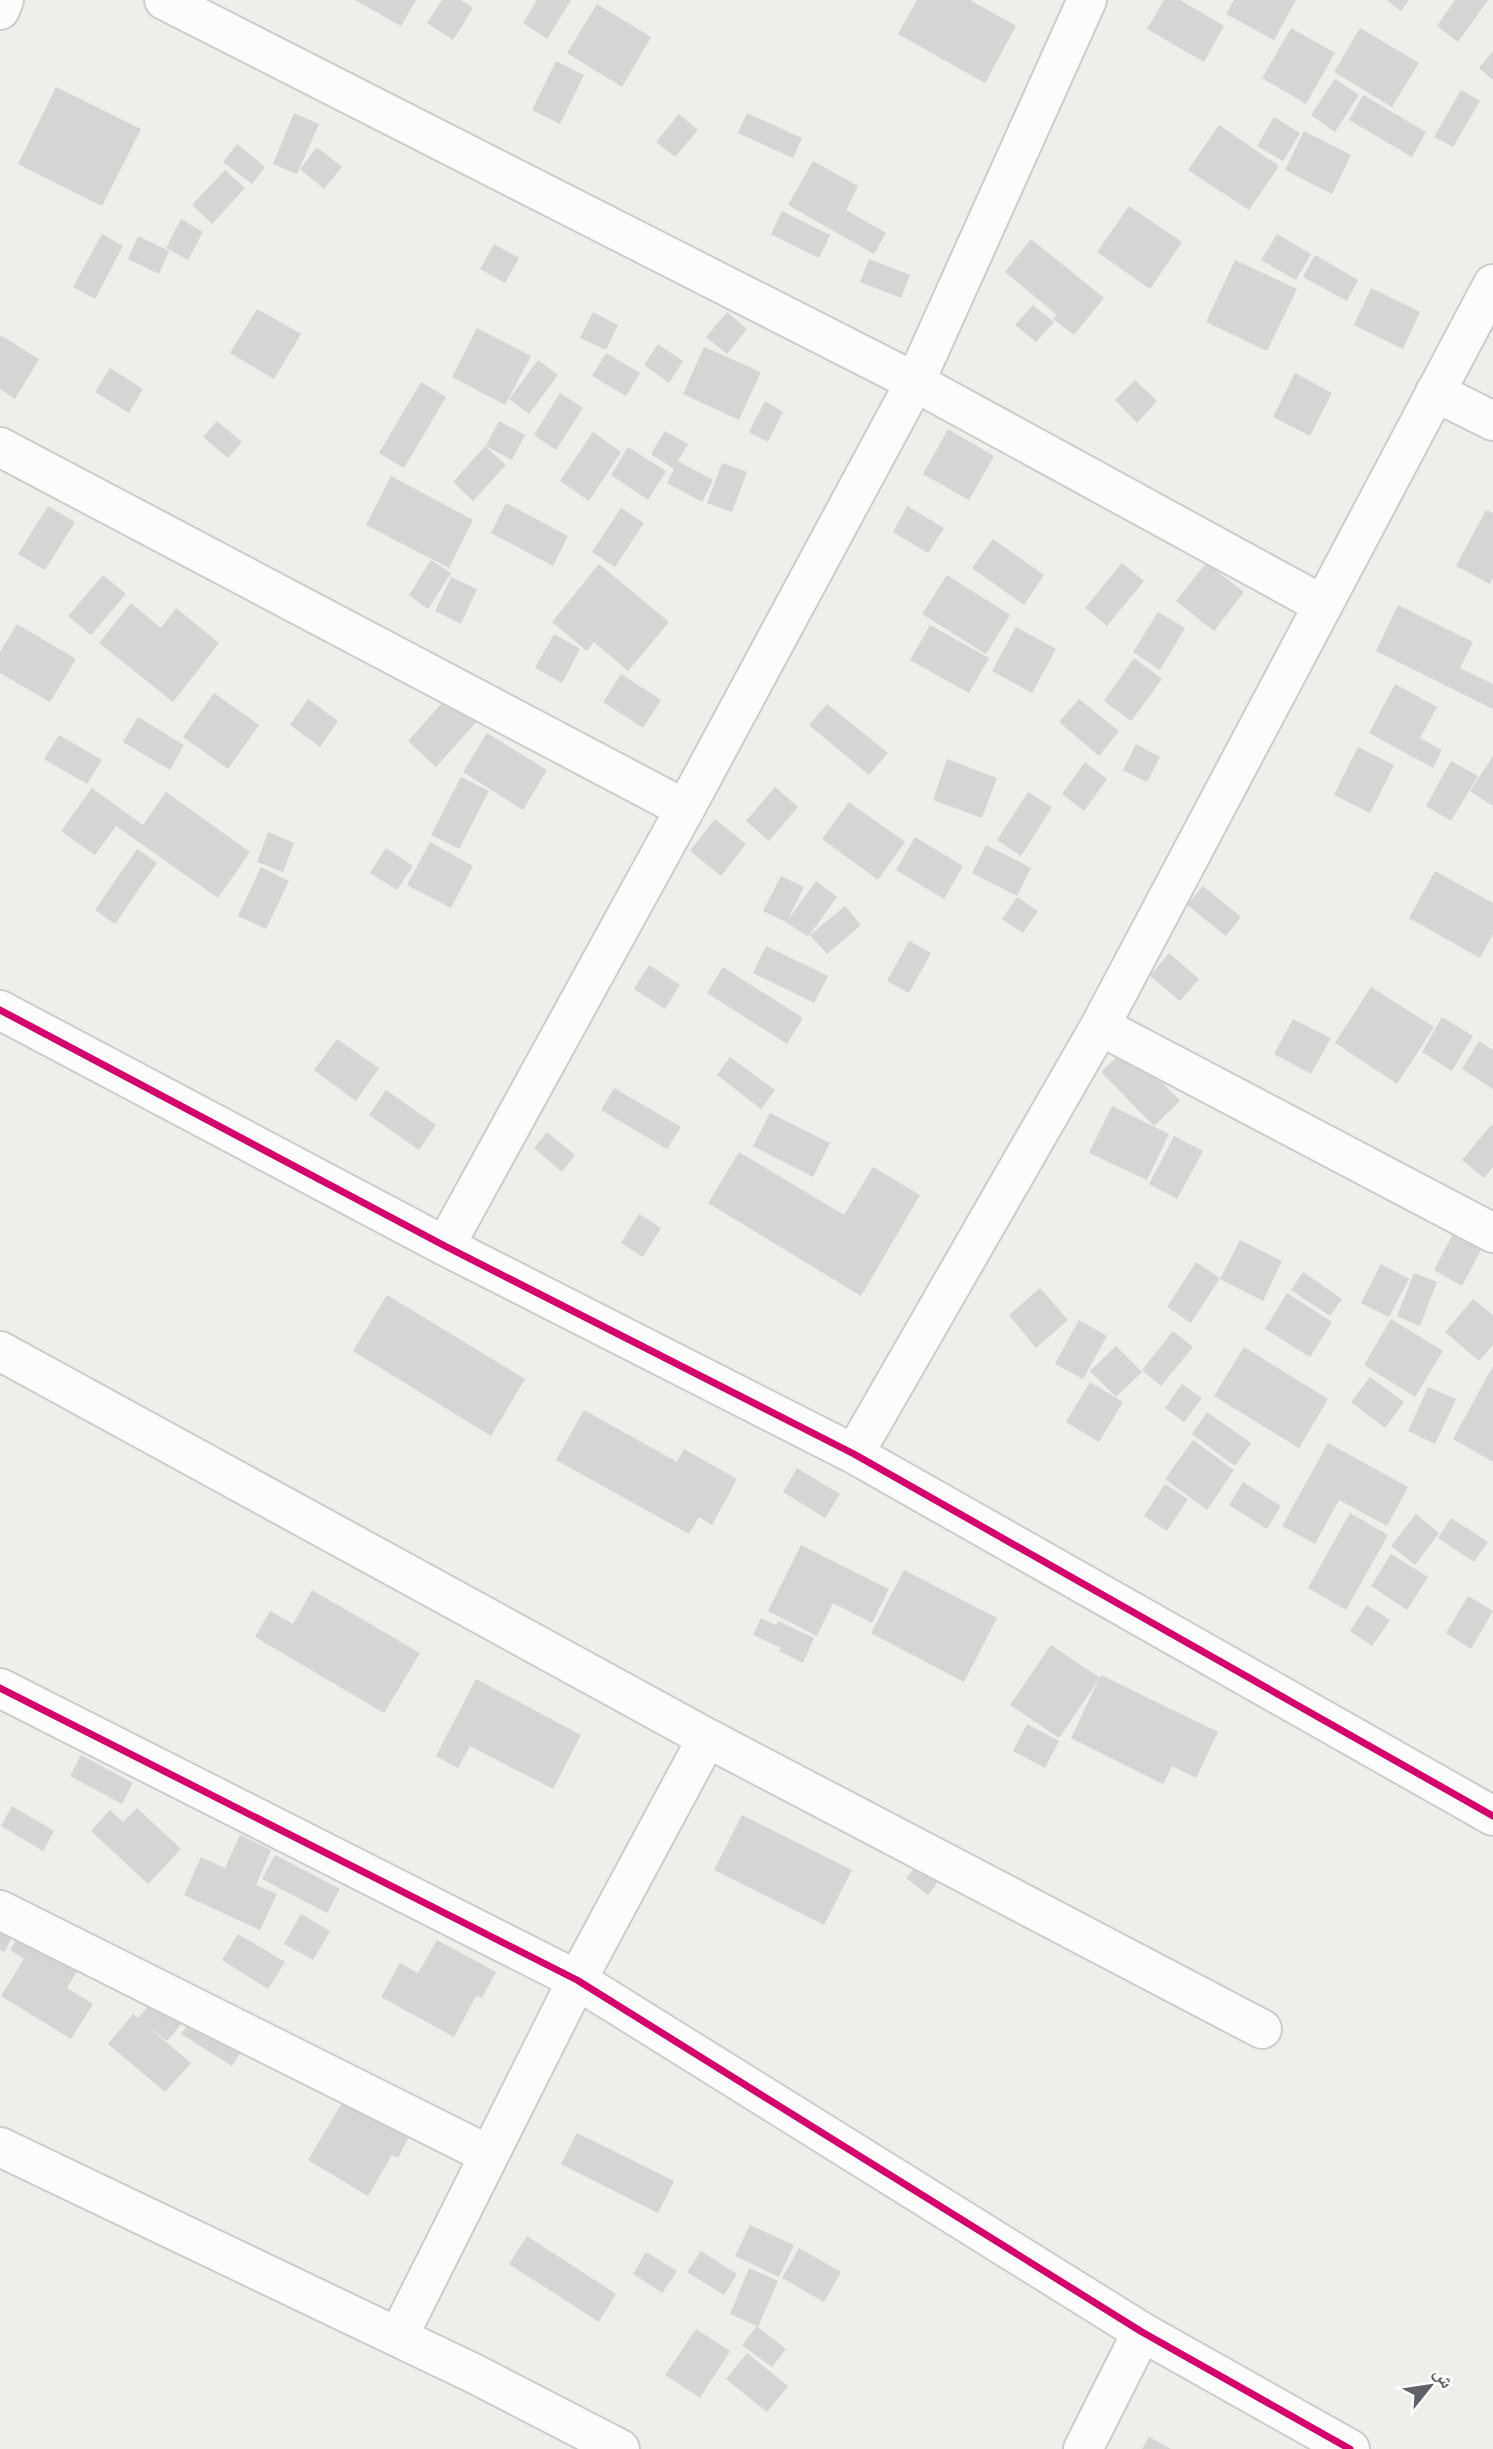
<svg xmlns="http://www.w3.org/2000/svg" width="1493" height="2449" viewBox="0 0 1493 2449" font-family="Helvetica,'Noto Naskh Arabic',sans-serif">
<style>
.building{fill:#d6d5d3}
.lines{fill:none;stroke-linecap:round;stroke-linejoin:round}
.minor-casing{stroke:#cbcccc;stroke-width:42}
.minor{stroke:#fdfcfc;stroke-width:38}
.cycleway-casing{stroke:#fff;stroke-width:11}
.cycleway{stroke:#d6006c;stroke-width:7}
</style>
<rect width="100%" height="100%" fill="#efeeea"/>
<path class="building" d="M355,0H416L401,26Z
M442,0H461L473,8L453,40L427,23Z
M537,0H571L547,39L523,23Z
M917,0H970L1016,26L985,83L898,34Z
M1164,0H1180L1224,26L1204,62L1147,29Z
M1234,0H1296L1274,40L1226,14Z
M1387,0H1409L1401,11Z
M1455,0H1488L1458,42L1437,26Z
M597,4L651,37L622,87L567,53Z
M1291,28L1335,53L1306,104L1262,78Z
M1360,28L1419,63L1392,107L1334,72Z
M1493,51V80L1479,68Z
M556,61L584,75L560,124L532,110Z
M1335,79L1359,95L1335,132L1311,115Z
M56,87L141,129L102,206L18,164Z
M1461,90L1480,101L1453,147L1434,137Z
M1363,95L1426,132L1412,157L1349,120Z
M294,113L319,124L297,174L273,164Z
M747,113L802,138L793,158L738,133Z
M679,114L698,130L675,157L656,142Z
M1274,117L1300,133L1283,161L1257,146Z
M1219,125L1279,166L1249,210L1188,170Z
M1304,131L1351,155L1332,194L1285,170Z
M237,144L265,167L252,184L223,162Z
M317,147L342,167L324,189L300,169Z
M813,161L858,186L846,210L886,233L874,254L788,205Z
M225,170L245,188L212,224L192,205Z
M1129,206L1182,242L1150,289L1097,252Z
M782,211L830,235L819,258L771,234Z
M181,219L203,232L188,260L166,248Z
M102,234L123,246L95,299L73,287Z
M1277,234L1311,254L1296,280L1261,260Z
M138,236L169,251L159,274L128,259Z
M1031,239L1104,298L1074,335L1053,319L1057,315L1005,272Z
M494,244L519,258L505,283L480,269Z
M1315,255L1358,280L1347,301L1303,277Z
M869,259L910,275L901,298L860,282Z
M1235,260L1297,289L1267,351L1206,322Z
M1371,288L1420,312L1403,349L1354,325Z
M1033,305L1054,322L1036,342L1015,325Z
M257,309L301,334L274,379L230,353Z
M593,312L618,325L606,350L580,338Z
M727,312L747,329L727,354L706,337Z
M477,328L531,356L505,405L452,377Z
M0,335L39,359L15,399L0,389Z
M658,344L683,361L669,383L644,365Z
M704,347L761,372L739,420L683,394Z
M606,353L640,373L626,396L592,376Z
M538,360L558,375L529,414L509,399Z
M110,368L143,389L129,413L95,392Z
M1295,373L1332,393L1310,436L1273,417Z
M1135,380L1157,401L1137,423L1115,400Z
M421,382L446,397L404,468L379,453Z
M560,393L583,408L556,450L534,435Z
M765,401L783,412L768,442L749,432Z
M217,421L242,442L228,458L203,437Z
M499,421L525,435L512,460L486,446Z
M948,429L994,456L969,500L923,474Z
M665,431L688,444L678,461L713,480L702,502L667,483L674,469L651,454Z
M593,432L621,452L589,501L560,481Z
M485,446L506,465L473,501L453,482Z
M628,447L666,471L648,500L611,475Z
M722,463L747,472L732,512L707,503Z
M391,476L473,520L449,568L366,525Z
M506,503L568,536L553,566L491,533Z
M48,506L75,522L45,570L18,554Z
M907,506L944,528L928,553L893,532Z
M621,508L644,523L615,567L592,552Z
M1486,510L1493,513V578L1490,584L1456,566Z
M993,539L1044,575L1024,605L972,568Z
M431,560L451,573L428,609L409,595Z
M1122,563L1144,581L1107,626L1085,608Z
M1206,563L1244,592L1214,631L1176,601Z
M599,564L669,622L628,671L594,642L587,651L552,622Z
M103,575L126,594L91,635L68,616Z
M947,575L1010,615L986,654L922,614Z
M451,577L477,589L461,624L435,611Z
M131,603L161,628L176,608L219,643L173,702L99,643Z
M1398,605L1473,642L1460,668L1493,684V709L1376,651Z
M1158,612L1185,628L1160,670L1133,652Z
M17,624L76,659L50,702L0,673V652Z
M930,625L989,658L969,693L910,660Z
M1016,627L1056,649L1032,693L992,671Z
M554,634L580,649L562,683L535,668Z
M1134,658L1162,679L1131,721L1104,701Z
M621,674L661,700L643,728L603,702Z
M1395,684L1437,707L1420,738L1442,750L1433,768L1369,733Z
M214,693L259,725L228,769L183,737Z
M451,693L479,719L436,767L408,741Z
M308,699L338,721L320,747L290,725Z
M1079,699L1119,731L1099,756L1059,722Z
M827,704L888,753L869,775L809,725Z
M138,717L184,745L170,770L123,742Z
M487,733L547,770L523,810L463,772Z
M59,735L102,760L87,784L44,759Z
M1136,744L1160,757L1147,782L1123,770Z
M1358,747L1394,765L1370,813L1334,795Z
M1493,756V806L1470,791Z
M947,759L997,778L982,818L933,800Z
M1451,761L1478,776L1451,821L1426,806Z
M1085,762L1107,779L1084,811L1062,794Z
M461,777L489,791L459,849L431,835Z
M775,787L798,807L769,841L746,821Z
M92,788L143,825L166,792L250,852L218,898L116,826L95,855L61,831Z
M1028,792L1052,807L1021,856L997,840Z
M849,802L905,842L878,880L822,839Z
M715,819L746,844L721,876L690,851Z
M268,832L294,843L283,872L257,862Z
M915,837L963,866L944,899L896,870Z
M430,842L473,866L451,908L407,885Z
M986,845L1031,868L1017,896L972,873Z
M386,848L413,866L397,890L370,873Z
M137,849L157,863L115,924L95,910Z
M261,867L289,881L266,929L238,916Z
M1435,871L1493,903V934L1480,958L1409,918Z
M781,876L804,887L787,921L816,881L837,897L808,937L786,922L763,911Z
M1203,886L1241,917L1226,936L1187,905Z
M1017,897L1038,911L1023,933L1002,919Z
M845,906L861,925L827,954L810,935Z
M909,941L931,953L909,993L887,981Z
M766,946L828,976L814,1003L753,973Z
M1169,953L1199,979L1180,1001L1150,976Z
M649,965L680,985L665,1009L634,989Z
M723,967L803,1018L787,1044L707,993Z
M1371,987L1434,1027L1397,1084L1335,1043Z
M1442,1017L1473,1036L1452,1071L1422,1052Z
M1293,1019L1331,1038L1311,1074L1274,1054Z
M337,1039L379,1068L356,1101L314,1070Z
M1479,1041L1493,1050V1089L1462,1069Z
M1127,1047L1180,1101L1154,1126L1101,1072Z
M730,1057L775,1090L761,1109L717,1075Z
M614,1088L681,1127L667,1149L601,1110Z
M386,1090L436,1125L419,1150L369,1115Z
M1112,1106L1169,1134L1147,1180L1089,1153Z
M770,1113L830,1143L813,1177L753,1146Z
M1491,1125L1493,1126V1167L1484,1178L1462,1160Z
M547,1132L575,1155L562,1172L534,1148Z
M1174,1136L1203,1151L1177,1199L1149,1184Z
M739,1152L844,1215L873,1167L920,1195L861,1296L708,1203Z
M639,1214L661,1228L643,1257L621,1243Z
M1454,1232L1482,1248L1462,1286L1434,1270Z
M1240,1240L1282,1261L1263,1301L1220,1279Z
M1196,1262L1220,1278L1191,1323L1167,1307Z
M1381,1264L1409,1279L1389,1317L1361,1303Z
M1303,1272L1342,1299L1330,1316L1291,1290Z
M1414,1273L1437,1282L1420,1326L1397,1316Z
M1040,1288L1068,1320L1036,1348L1009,1315Z
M1287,1293L1332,1322L1310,1357L1265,1329Z
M387,1295L525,1379L491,1436L353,1351Z
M1473,1299L1493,1315V1345L1479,1361L1445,1332Z
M1391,1319L1443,1351L1415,1397L1364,1365Z
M1079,1320L1107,1336L1083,1379L1055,1364Z
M1173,1331L1193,1347L1161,1386L1142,1370Z
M1116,1346L1142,1372L1116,1397L1090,1371Z
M1244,1347L1328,1399L1299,1448L1214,1396Z
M1493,1366V1462L1453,1439Z
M1370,1377L1404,1402L1385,1428L1351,1402Z
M1090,1382L1123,1402L1099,1442L1066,1422Z
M1182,1384L1202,1398L1184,1422L1165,1408Z
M1428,1387L1456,1399L1435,1444L1408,1431Z
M584,1410L677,1462L684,1449L737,1479L712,1525L699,1517L689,1534L556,1460Z
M1207,1412L1251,1443L1235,1466L1192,1434Z
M1193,1440L1234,1470L1207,1510L1165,1479Z
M1328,1443L1408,1487L1387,1526L1339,1500L1315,1544L1282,1526Z
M797,1468L840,1494L825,1518L783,1492Z
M1243,1482L1281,1506L1267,1529L1229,1505Z
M1165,1484L1188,1499L1167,1531L1144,1516Z
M1350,1513L1388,1535L1346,1610L1308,1588Z
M1416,1514L1439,1533L1415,1565L1391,1546Z
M1451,1518L1488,1542L1474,1562L1438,1538Z
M801,1545L889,1589L872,1623L833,1603L817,1636L768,1611Z
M1391,1554L1428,1577L1407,1610L1371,1586Z
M904,1570L997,1618L964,1682L871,1633Z
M312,1590L420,1653L384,1713L255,1637L270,1611L293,1624Z
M1468,1596L1493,1611L1471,1649L1446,1633Z
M1367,1605L1390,1620L1372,1646L1350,1631Z
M761,1618L776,1625L778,1621L814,1638L803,1663L779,1651L781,1648L753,1635Z
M1051,1645L1100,1678L1101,1675L1218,1732L1196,1778L1172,1766L1163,1784L1071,1738L1099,1679L1059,1738L1010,1705Z
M476,1679L581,1735L553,1789L470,1746L458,1768L436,1756Z
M1027,1724L1059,1741L1045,1768L1013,1751Z
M81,1755L133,1783L122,1804L70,1776Z
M12,1806L54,1831L43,1851L1,1826Z
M137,1808L181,1849L148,1884L91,1831L110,1810L123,1822Z
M742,1815L852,1870L824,1925L714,1870Z
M240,1835L271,1850L256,1885L277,1894L260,1930L184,1895L201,1857L225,1868Z
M275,1855L340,1889L327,1913L262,1879Z
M921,1860L942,1877L928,1895L906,1878Z
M0,1910L20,1919L5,1952L0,1950Z
M301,1914L330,1931L313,1960L284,1944Z
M26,1924L84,1960L67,1988L93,2004L71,2039L1,1996L24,1959L10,1950Z
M238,1934L285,1962L268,1989L222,1960Z
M437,1940L496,1972L482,1998L476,1996L454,2037L381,1997L400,1963L418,1973Z
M161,1991L189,2015L167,2041L146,2025L191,2063L165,2092L108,2044L133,2014L138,2018Z
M195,2013L246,2044L232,2066L181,2034Z
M348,2093L412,2131L398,2158L392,2155L368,2196L308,2160Z
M577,2133L674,2181L658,2213L561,2164Z
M750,2225L794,2245L779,2277L735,2256Z
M527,2236L616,2294L599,2322L509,2264Z
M799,2248L841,2272L824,2302L782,2278Z
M701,2251L737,2274L724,2295L687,2272Z
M646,2252L677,2271L662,2293L633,2274Z
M749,2268L778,2281L758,2327L786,2349L772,2367L742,2345L757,2326L730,2314Z
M696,2329L730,2351L700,2398L665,2375Z
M747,2353L788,2386L767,2412L726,2379Z
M1149,2437L1171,2449H1142Z"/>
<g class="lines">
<defs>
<path id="minor" d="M164,0L915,382L1323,605
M0,10L4,0
M1435,392L1493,421
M0,447L685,809
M0,1010L445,1246L854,1454L1493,1816
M1100,1026L1493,1233
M445,1246L685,809L915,382L1087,0
M0,1351L707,1738L1262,2029
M854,1454L1100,1026L1493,284
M0,1688L577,1980L1142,2332L1350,2449
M0,1910L489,2155
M0,2147L475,2374L620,2449
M398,2337L577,1980L707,1738
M1083,2449L1142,2332"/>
</defs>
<use href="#minor" class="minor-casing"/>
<use href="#minor" class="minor"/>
<defs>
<path id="cycleway" d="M0,1010L445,1246L854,1454L1493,1816
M0,1688L577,1980L1142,2332L1350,2449"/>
</defs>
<use href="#cycleway" class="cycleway-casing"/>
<use href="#cycleway" class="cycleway"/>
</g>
<g transform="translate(1430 2386) rotate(60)" stroke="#ffffff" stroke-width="5" paint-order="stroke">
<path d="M0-5L12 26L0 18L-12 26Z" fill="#5f6368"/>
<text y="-10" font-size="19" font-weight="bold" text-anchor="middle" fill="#5f6368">ش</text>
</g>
</svg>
